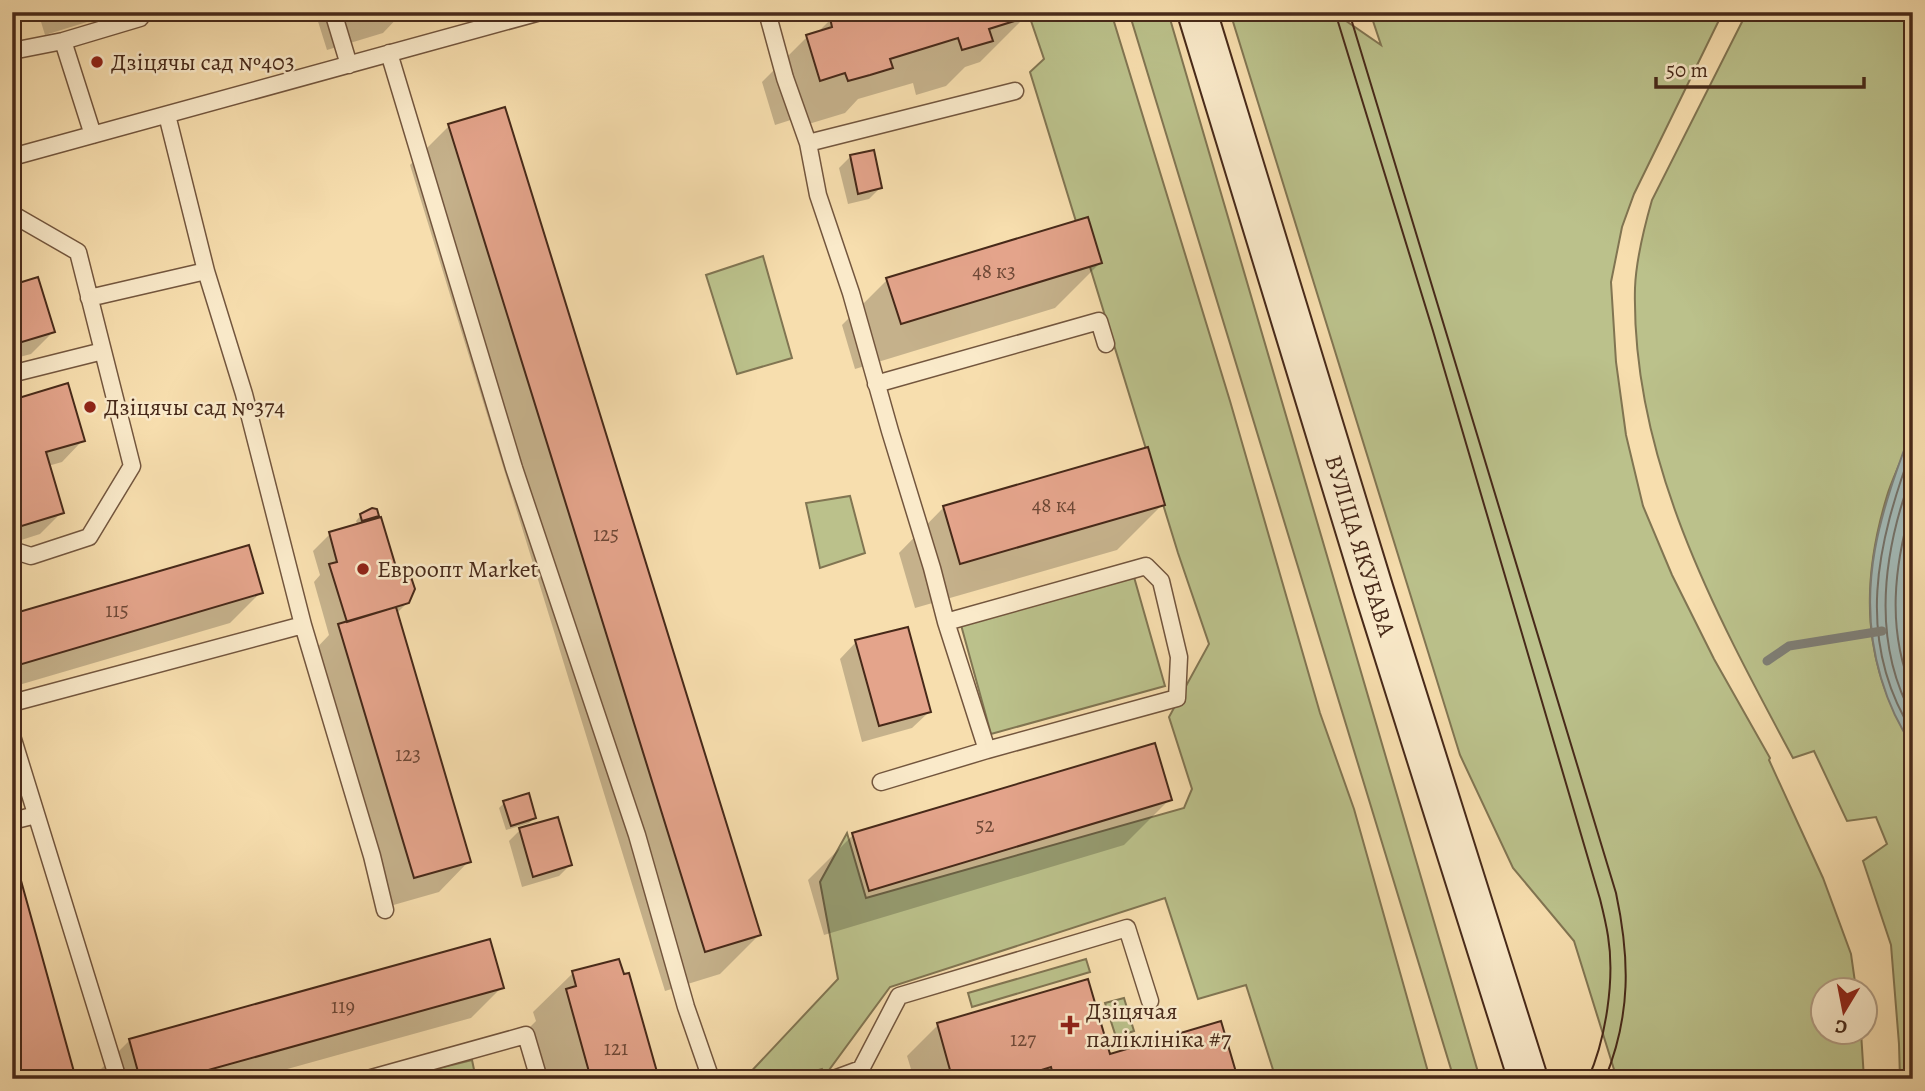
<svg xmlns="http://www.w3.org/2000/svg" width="1925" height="1091" viewBox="0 0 1925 1091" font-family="Alegreya,serif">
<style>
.green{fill:#bbc18b;stroke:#817552;stroke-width:2}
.water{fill:#a2b9b6;stroke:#7e7f77;stroke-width:2}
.shadow{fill:#0003}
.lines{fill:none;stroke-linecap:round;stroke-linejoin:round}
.shore{stroke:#747168;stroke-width:2}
.stream{stroke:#7e7f77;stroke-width:9}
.building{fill:#e4a48b;stroke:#472919;stroke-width:2}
.lane-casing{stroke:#73563e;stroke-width:19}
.secondary-casing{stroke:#472919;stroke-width:42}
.lane{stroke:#faeaca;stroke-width:16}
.secondary{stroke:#faeaca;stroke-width:38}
.tram{stroke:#472919;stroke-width:2}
.poi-dot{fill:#8f2418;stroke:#faeaca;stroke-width:2.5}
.labels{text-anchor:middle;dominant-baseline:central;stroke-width:5;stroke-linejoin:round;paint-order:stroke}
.number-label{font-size:21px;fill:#6e4836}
.poi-label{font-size:24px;fill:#472919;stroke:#faeaca;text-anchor:start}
.street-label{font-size:24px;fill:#472919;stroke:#faeaca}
</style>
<rect width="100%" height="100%" fill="#f7deae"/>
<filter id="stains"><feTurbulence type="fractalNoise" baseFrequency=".00286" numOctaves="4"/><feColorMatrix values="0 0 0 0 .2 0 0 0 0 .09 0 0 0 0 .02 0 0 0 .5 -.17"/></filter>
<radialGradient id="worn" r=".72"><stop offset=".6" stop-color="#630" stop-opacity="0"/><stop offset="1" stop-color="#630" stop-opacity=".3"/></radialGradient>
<path class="green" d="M1028,12H1111L1230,401L1320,713L1354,809L1430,1079H1276L1246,985L1198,999L1165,898L890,987L829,1070L824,1073L822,1069L789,1079H744L838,979L820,882L847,833L866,898L1184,808L1192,789L1169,717L1209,644L1178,553L1030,72L1044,59Z
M1129,12H1168L1480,1079H1454Z
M1230,12H1333L1381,45L1370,12H1723L1634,194L1622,227L1611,282L1616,362L1626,435L1643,506L1672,575L1714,659L1770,758L1769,760L1823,878L1851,954L1856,989L1824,990V1032H1861L1864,1079H1617L1574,941L1513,868L1460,755Z
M1747,12H1913C1913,103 1913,193 1913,283C1913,329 1914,375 1913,421C1912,441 1893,475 1887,496C1860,585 1862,666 1913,746V1079H1900L1899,1044L1891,945L1863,861L1887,844L1876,817L1847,821L1814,751L1793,758C1715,613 1631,458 1635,288C1636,259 1644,228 1652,200Z
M763,256L792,358L737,374L706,275Z
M850,496L865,553L820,568L806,503Z
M1134,577L1165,686L991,734L961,625Z
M1086,959L1090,972L972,1007L968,993Z
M1124,998L1134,1031L1116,1037L1105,1003Z
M472,1060L476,1079H395Z"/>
<path class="water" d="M1913,426V746C1898,725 1888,702 1881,678C1854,587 1881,511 1913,426Z"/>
<path class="shadow" d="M38,12H106L100,18L45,35Z
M315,12H403L383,33L327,50Z
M1025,17L980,62L965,67L946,86L916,95L913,83L858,99L845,113L802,126L800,117L775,125L762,82L807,37L816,34L831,19Z
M449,126L759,935L720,974L665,991L410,165Z
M851,156L880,188L869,199L848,204L839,168Z
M1100,263L1055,308L855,369L842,325L887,280Z
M12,286L53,332L31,354L12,359Z
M12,402L83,440L62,462L48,466L62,512L40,534L12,543Z
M1163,504L1117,550L915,608L899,553L944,507Z
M361,515L377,516L372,522L408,602L396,614L469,861L439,892L383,908L309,656L329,635L314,582L320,575L313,551L330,534L358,526L356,521Z
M261,592L230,623L12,687V616Z
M856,642L929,712L912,728L862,742L840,659Z
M1170,799L1124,845L824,935L808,880L853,835Z
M504,803L534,818L529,823L506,830L499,808Z
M520,830L570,865L559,876L522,887L509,841Z
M12,855L75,1079H12Z
M573,973L657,1079H541L527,1030L536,1021L533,1012Z
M502,987L471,1018L251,1079H101L99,1071L130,1040Z
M938,1025L1109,1056L1236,1079H914L907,1056Z"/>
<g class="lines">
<path class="shore" d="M1913,446C1877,543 1854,639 1913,733
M1913,471C1883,551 1870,639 1913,717
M1913,501C1894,564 1886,630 1913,692"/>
<path class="stream" d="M1767,661L1789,646L1882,631"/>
</g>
<path class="building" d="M847,12H1026L1027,17L989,29L993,41L962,50L958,38L890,59L893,68L870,75L848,81L845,73L820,81L806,35L832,27L830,18Z
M505,107L761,935L705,952L448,124Z
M874,150L882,188L858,194L850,155Z
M1088,217L1102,263L901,324L886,278Z
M38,277L55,332L12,345V285Z
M68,383L85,441L46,452L64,513L12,529V400Z
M1148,447L1165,505L960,564L943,506Z
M372,508L377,509L379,516L362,521L360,514Z
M381,517L399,577L410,574L415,589L409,603L347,622L329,564L337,562L329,532Z
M249,545L263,593L12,667V614Z
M396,607L471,862L414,878L338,624Z
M908,627L931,712L879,726L855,640Z
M1155,743L1172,800L869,891L852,833Z
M529,793L536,818L511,826L503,801Z
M558,817L572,865L533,877L519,828Z
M12,849L20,877L76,1079H16L12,1064Z
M490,939L504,988L176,1079H140L129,1039Z
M619,959L624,974L629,973L659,1079H591L566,989L576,986L572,971Z
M1088,979L1110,1054L1221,1021L1238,1079H1054L1051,1067L1012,1079H919L950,1070L937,1023Z"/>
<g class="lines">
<defs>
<path id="lane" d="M333,12L349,65
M767,12L785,78L808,143L818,195L851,293L890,431L932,568L946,622L987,750L881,782
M63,41L93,135
M12,51L63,41L140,18L144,12
M389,53L514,468L637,835L686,1007L711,1079
M808,143L1015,91
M12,157L540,12
M12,214L78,252L132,466L89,537L31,556L12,550
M206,271L244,394L303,625
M89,298L206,271L167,115
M15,373L103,351
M876,384L1099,321L1106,344
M946,622L1146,566L1161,581L1179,657L1177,698L987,750
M12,703L303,625L372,856L385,910
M12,736L118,1079
M12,821L36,815
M368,1079L526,1035L539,1079
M834,1079L861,1069L899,996L1127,928L1150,1001"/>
<g id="secondary">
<path id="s1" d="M1197,12L1374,591L1528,1079"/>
</g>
</defs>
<use href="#lane" class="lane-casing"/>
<use href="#secondary" class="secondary-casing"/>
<use href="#lane" class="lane"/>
<use href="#secondary" class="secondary"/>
<path class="tram" d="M1335,12L1433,331L1600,899C1603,911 1606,923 1608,936C1615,979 1606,1039 1588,1079
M1349,12L1616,893C1630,959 1631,1015 1605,1079"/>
</g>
<g class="poi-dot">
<circle cx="97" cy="62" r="7"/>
<circle cx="90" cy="407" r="7"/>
<circle cx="363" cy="569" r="7"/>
<path d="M1066.5 1014.5h7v7h7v7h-7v7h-7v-7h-7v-7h7z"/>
</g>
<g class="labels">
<g class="number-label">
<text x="994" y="271">48 к3</text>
<text x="1054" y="505">48 к4</text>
<text x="606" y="534">125</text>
<text x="117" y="610">115</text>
<text x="408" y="754">123</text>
<text x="985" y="825">52</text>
<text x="343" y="1006">119</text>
<text x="1023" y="1039">127</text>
<text x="616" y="1048">121</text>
</g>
<g class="poi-label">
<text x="111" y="62">Дзіцячы сад №403</text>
<text x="104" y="407">Дзіцячы сад №374</text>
<text x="377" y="569">Евроопт Market</text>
<text x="1086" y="1011">Дзіцячая<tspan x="1086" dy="28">паліклініка #7</tspan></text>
</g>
<g class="street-label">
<text stroke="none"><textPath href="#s1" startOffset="558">ВУЛІЦА ЯКУБАВА</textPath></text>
</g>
</g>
<rect width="1925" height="1091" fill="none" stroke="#f7deae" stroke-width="42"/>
<rect x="14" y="14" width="1897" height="1063" fill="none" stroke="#472919" stroke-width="3.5"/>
<rect x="21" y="21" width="1883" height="1049" fill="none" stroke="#472919" stroke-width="2"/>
<g transform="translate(1844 1011) rotate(190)"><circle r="33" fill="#faeaca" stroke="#b29d83" stroke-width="2"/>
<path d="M0-5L12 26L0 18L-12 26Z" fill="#8f2418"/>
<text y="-10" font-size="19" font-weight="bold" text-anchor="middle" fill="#472919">С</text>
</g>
<path d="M1656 77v10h208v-10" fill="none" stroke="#472919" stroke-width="3.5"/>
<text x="1666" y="77" font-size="21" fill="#472919" stroke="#faeaca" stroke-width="5" paint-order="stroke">50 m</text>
<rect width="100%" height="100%" filter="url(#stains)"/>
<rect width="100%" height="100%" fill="url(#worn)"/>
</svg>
